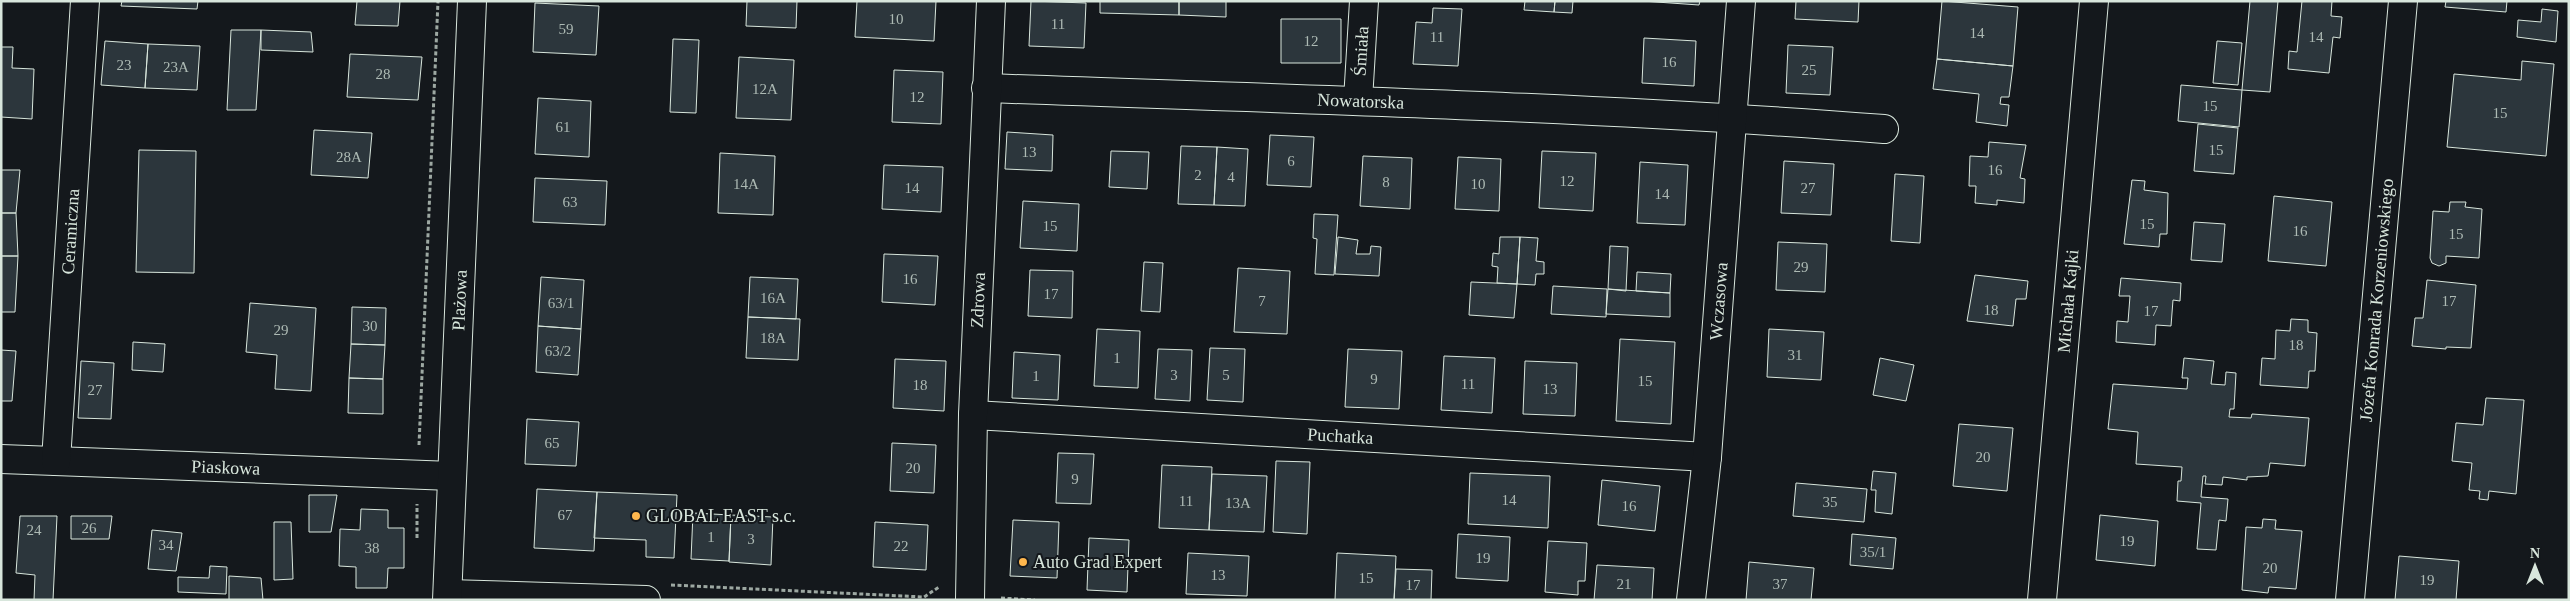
<svg xmlns="http://www.w3.org/2000/svg" width="2570" height="601" viewBox="0 0 2570 601" font-family="'Times New Roman',serif">
<style>
.building{fill:#2c363c;stroke:#d8e6dc}
.lines{fill:none;stroke-linecap:round;stroke-linejoin:round}
.minor-casing{stroke:#d8e6dc;stroke-width:30}
.path{stroke:#9da8a2;stroke-width:3;stroke-dasharray:4 2.5;stroke-linecap:butt}
.minor{stroke:#14181c;stroke-width:28}
.poi-dot{fill:#ffb74d;stroke:#14181c;stroke-width:2}
.labels{text-anchor:middle;dominant-baseline:central;stroke-width:4;stroke-linejoin:round;paint-order:stroke}
.number-label{font-size:15px;fill:#adbab4}
.street-label{font-size:18px;fill:#d8e6dc;stroke:#14181c}
.poi-label{font-size:18px;fill:#d8e6dc;stroke:#14181c;text-anchor:start}
</style>
<rect width="100%" height="100%" fill="#14181c"/>
<path class="building" d="M122,1H198L197,9L121,6Z
M357,1H400L398,26L355,25Z
M747,1H797L796,28L746,26Z
M857,1H936L934,41L855,37Z
M1031,1L1086,3L1084,48L1029,46Z
M1100,1H1179V15L1100,13Z
M1179,1H1226V17L1179,15Z
M1525,1H1555L1554,12L1524,10Z
M1555,1H1573L1572,13L1554,12Z
M1642,1H1700L1699,5Z
M1796,1H1859L1858,22L1795,19Z
M1942,1L2018,7L2013,66L1937,59Z
M2250,1H2278L2270,92L2242,90Z
M2302,1H2332L2331,16L2342,17L2340,38L2333,37L2329,73L2288,69L2289,51L2297,52Z
M2446,1H2507L2506,12L2445,7Z
M535,3L599,6L596,55L533,52Z
M1433,8L1462,9L1458,66L1413,64L1416,22L1432,23Z
M2542,9L2558,11L2556,42L2517,37L2518,20L2541,22Z
M1281,19H1341V63H1281Z
M231,30H261L256,110H227Z
M261,30L311,32L313,52L261,50Z
M1644,38L1696,41L1694,86L1642,83Z
M673,39L699,40L696,113L670,112Z
M105,41L148,44L145,88L101,85Z
M2217,41L2242,43L2238,85L2213,83Z
M148,44L200,46L197,90L145,88Z
M1788,45L1833,47L1830,95L1786,93Z
M1,47H13L12,68L34,69L32,119L1,117Z
M350,54L422,57L418,100L347,97Z
M739,57L794,60L791,120L736,118Z
M1937,59L2013,66L2009,97H2001L2000,104L2009,105L2007,126L1976,122L1979,94L1933,89Z
M2522,61L2554,64L2546,156L2447,147L2454,74L2521,80Z
M894,70L943,72L941,124L892,122Z
M2181,85L2242,90L2239,127L2178,121Z
M538,98L591,101L589,157L535,154Z
M2198,124L2238,128L2234,174L2194,171Z
M314,130L372,133L368,178L311,175Z
M1007,132L1053,135L1052,171L1005,169Z
M1270,135L1314,137L1311,187L1267,185Z
M1989,142L2026,145L2020,178L2025,179L2024,203L1997,200V205L1975,203L1976,186H1969L1970,156L1988,157Z
M1181,146L1217,147L1214,205L1178,204Z
M1217,147L1248,149L1245,206L1214,205Z
M139,150L196,151L194,273L136,272Z
M1111,151L1149,152L1147,189L1109,187Z
M1542,151L1596,153L1593,211L1539,208Z
M720,153L775,156L773,215L718,213Z
M1363,156L1412,158L1410,209L1360,206Z
M1458,157L1501,159L1499,211L1455,209Z
M1784,161L1834,164L1831,215L1781,213Z
M1640,162L1688,165L1685,225L1637,223Z
M884,165L943,167L941,212L882,209Z
M1,170H20L16,213H1Z
M1895,174L1924,176L1920,243L1891,241Z
M535,178L607,181L605,225L533,222Z
M2132,180L2145,181L2144,190L2168,193L2167,234H2160L2159,247L2124,244Z
M2274,196L2332,202L2326,266L2268,261Z
M1023,201L1079,204L1077,251L1020,248Z
M2450,202H2466L2465,207L2482,209L2479,258L2446,256V263L2439,266L2432,263L2430,258L2433,211L2449,212Z
M1,213H16L18,256H1Z
M1314,214L1338,215L1334,275L1315,274L1317,239L1313,238Z
M2194,222L2225,224L2222,262L2191,260Z
M1338,237L1358,240L1356,254H1370L1371,246L1381,247L1379,276L1335,274Z
M1500,237H1520L1517,284L1497,283L1498,267L1492,266L1493,253L1499,254Z
M1520,237L1538,238L1536,261L1544,262V274H1536L1535,285L1517,284Z
M1778,242L1827,244L1825,292L1776,290Z
M1610,246L1628,247L1626,291L1608,289Z
M884,254L938,256L935,305L882,302Z
M1,256H18L15,312H1Z
M1144,262L1163,263L1160,312L1141,311Z
M1238,268L1290,271L1287,334L1234,332Z
M1030,270L1073,271L1072,318L1028,316Z
M1637,272L1671,274L1670,293L1636,291Z
M1975,275L2028,281L2026,299H2016L2013,326L1967,321Z
M541,277L584,280L581,329L538,326Z
M750,277L798,279L796,319L748,317Z
M2121,278L2181,283L2180,301L2173,300L2171,326L2156,325L2155,345L2116,342L2117,321L2128,322L2130,296H2119Z
M2427,280L2476,285L2471,348L2446,347V349L2412,346L2415,318H2423Z
M1471,282L1517,284L1514,318L1469,315Z
M1553,286L1607,289L1606,317L1551,314Z
M1608,289L1670,293V317L1606,314Z
M250,303L316,308L311,391L275,389L277,355L246,352Z
M352,307L386,308L385,345L351,344Z
M748,317L800,319L798,360L746,358Z
M2291,319L2308,320V332L2317,333L2315,371H2309L2308,388L2260,385L2262,358L2275,359L2276,330L2290,331Z
M538,326L581,329L578,375L536,372Z
M1097,329L1140,331L1138,388L1094,386Z
M1769,329L1824,332L1821,380L1767,377Z
M1620,339L1675,342L1671,424L1616,421Z
M133,342L165,344L163,372L132,370Z
M351,344L385,345L383,379L349,378Z
M1210,348L1245,349L1243,402L1207,400Z
M1158,349L1192,350L1190,401L1155,399Z
M1348,349L1402,351L1399,409L1345,407Z
M1,350L16,351L12,401H1Z
M1014,352L1060,355L1058,400L1012,398Z
M1444,356L1495,358L1492,413L1441,410Z
M1880,358L1914,365L1906,401L1873,395Z
M2184,358L2214,361L2211,384L2225,385L2226,372L2236,373L2234,409H2230L2229,417L2251,418L2252,414L2309,418L2305,466L2270,463L2268,476L2247,477V480L2223,477L2222,485L2205,484L2206,476H2203L2201,497L2228,499L2226,521L2219,520L2216,550L2197,549L2201,503L2177,501L2178,481H2181L2182,467L2136,464L2138,432L2108,429L2113,384L2187,389L2188,378H2182Z
M895,359L946,361L944,411L893,408Z
M81,361L114,363L111,419L78,418Z
M1525,361L1577,363L1575,416L1523,414Z
M349,378L383,379V414L348,413Z
M2486,398L2524,400L2516,494L2489,491L2488,500L2479,499L2480,491L2469,490L2472,463L2452,461L2456,423L2483,425Z
M527,419L579,422L576,466L525,464Z
M1959,424L2013,428L2007,491L1953,486Z
M892,443L936,445L934,493L890,491Z
M1058,453L1094,454L1091,504L1056,503Z
M1276,461L1310,462L1307,534L1273,532Z
M1162,465L1212,467L1209,530L1159,528Z
M1873,471L1896,473L1892,514L1875,512L1876,490H1871Z
M1470,473L1550,476L1548,528L1468,524Z
M1212,474L1267,476L1264,532L1209,530Z
M1602,480L1660,486L1655,531L1598,525Z
M1796,483L1867,489L1864,522L1793,516Z
M537,489L597,492L594,551L534,548Z
M597,492L677,495L674,558L646,557V540L594,538Z
M309,495H337L331,532H309Z
M361,509L388,510V528H404V568H388L387,588H356V567L339,566L340,529L360,530Z
M693,513L731,515L729,561L691,559Z
M731,515L773,517L771,565L729,562Z
M2100,515L2158,521L2155,566L2096,560Z
M20,516H57L53,600H34L35,575L16,573Z
M71,516H112L109,539H71Z
M2263,519L2276,520L2275,529L2302,531L2296,589L2269,587L2268,593L2242,590L2246,527L2262,528Z
M1013,520L1059,522L1057,578L1010,576Z
M274,522H291L293,579L274,580Z
M875,522L928,525L926,570L873,567Z
M152,530L182,533L176,571L148,569Z
M1458,534L1510,537L1508,581L1456,578Z
M1852,534L1896,538L1893,569L1850,565Z
M1089,538L1129,540L1127,592L1087,590Z
M1548,541L1587,543L1585,581H1578V595L1545,592Z
M1188,553L1249,556L1247,596L1186,594Z
M1337,553L1396,556L1394,600H1335Z
M2399,556L2459,561L2456,600H2395Z
M1749,562L1814,568L1811,600H1746Z
M1597,565L1654,568L1652,600H1594Z
M210,566L227,567L226,594L178,592V577L209,578Z
M1396,569L1432,570L1431,600H1394Z
M229,576L261,578L263,600H229Z"/>
<g class="lines">
<defs>
<g id="minor">
<path id="s1" d="M986,88C1286,99 1586,106 1884,129"/>
<path id="s2" d="M1358,100L1364,1"/>
<path id="s3" d="M973,415L1707,457"/>
<path id="s4" d="M1,459L452,476"/>
<path id="s5" d="M56,461L85,1"/>
<path d="M448,594L646,600"/>
<path id="s6" d="M447,600L472,1"/>
<path id="s7" d="M970,600L973,415L991,1"/>
<path id="s8" d="M1691,600L1707,457L1741,1"/>
<path id="s9" d="M2042,600L2094,1"/>
<path id="s10" d="M2350,600L2403,1"/>
</g>
</defs>
<use href="#minor" class="minor-casing"/>
<path class="path" d="M419,445L438,1
M417,538V504
M671,585L924,597L939,587
M1001,598L1035,600"/>
<use href="#minor" class="minor"/>
</g>
<g class="poi-dot">
<circle cx="636" cy="516" r="5"/>
<circle cx="1023" cy="562" r="5"/>
</g>
<g class="labels">
<g class="number-label">
<text x="896" y="19">10</text>
<text x="1058" y="24">11</text>
<text x="566" y="29">59</text>
<text x="1977" y="33">14</text>
<text x="1437" y="37">11</text>
<text x="2316" y="37">14</text>
<text x="1311" y="41">12</text>
<text x="1669" y="62">16</text>
<text x="124" y="65">23</text>
<text x="176" y="67">23A</text>
<text x="1809" y="70">25</text>
<text x="383" y="74">28</text>
<text x="765" y="89">12A</text>
<text x="917" y="97">12</text>
<text x="2210" y="106">15</text>
<text x="2500" y="113">15</text>
<text x="563" y="127">61</text>
<text x="2216" y="150">15</text>
<text x="1029" y="152">13</text>
<text x="349" y="157">28A</text>
<text x="1291" y="161">6</text>
<text x="1995" y="170">16</text>
<text x="1198" y="175">2</text>
<text x="1231" y="177">4</text>
<text x="1567" y="181">12</text>
<text x="1386" y="182">8</text>
<text x="746" y="184">14A</text>
<text x="1478" y="184">10</text>
<text x="912" y="188">14</text>
<text x="1808" y="188">27</text>
<text x="1662" y="194">14</text>
<text x="570" y="202">63</text>
<text x="2147" y="224">15</text>
<text x="1050" y="226">15</text>
<text x="2300" y="231">16</text>
<text x="2456" y="234">15</text>
<text x="1801" y="267">29</text>
<text x="910" y="279">16</text>
<text x="1051" y="294">17</text>
<text x="773" y="298">16A</text>
<text x="1262" y="301">7</text>
<text x="2449" y="301">17</text>
<text x="561" y="303">63/1</text>
<text x="1991" y="310">18</text>
<text x="2151" y="311">17</text>
<text x="370" y="326">30</text>
<text x="281" y="330">29</text>
<text x="773" y="338">18A</text>
<text x="2296" y="345">18</text>
<text x="558" y="351">63/2</text>
<text x="1795" y="355">31</text>
<text x="1117" y="358">1</text>
<text x="1174" y="375">3</text>
<text x="1226" y="375">5</text>
<text x="1036" y="376">1</text>
<text x="1374" y="379">9</text>
<text x="1645" y="381">15</text>
<text x="1468" y="384">11</text>
<text x="920" y="385">18</text>
<text x="1550" y="389">13</text>
<text x="95" y="390">27</text>
<text x="552" y="443">65</text>
<text x="1983" y="457">20</text>
<text x="913" y="468">20</text>
<text x="1075" y="479">9</text>
<text x="1509" y="500">14</text>
<text x="1186" y="501">11</text>
<text x="1830" y="502">35</text>
<text x="1238" y="503">13A</text>
<text x="1629" y="506">16</text>
<text x="565" y="515">67</text>
<text x="89" y="528">26</text>
<text x="34" y="530">24</text>
<text x="711" y="537">1</text>
<text x="751" y="539">3</text>
<text x="2127" y="541">19</text>
<text x="166" y="545">34</text>
<text x="901" y="546">22</text>
<text x="372" y="548">38</text>
<text x="1873" y="552">35/1</text>
<text x="1483" y="558">19</text>
<text x="2270" y="568">20</text>
<text x="1218" y="575">13</text>
<text x="1366" y="578">15</text>
<text x="2427" y="580">19</text>
<text x="1624" y="584">21</text>
<text x="1780" y="584">37</text>
<text x="1413" y="585">17</text>
</g>
<g class="street-label">
<text stroke="none"><textPath href="#s2" startOffset="49">Śmiała</textPath></text>
<text stroke="none"><textPath href="#s1" startOffset="375">Nowatorska</textPath></text>
<text stroke="none"><textPath href="#s5" startOffset="230">Ceramiczna</textPath></text>
<text stroke="none"><textPath href="#s6" startOffset="300">Plażowa</textPath></text>
<text stroke="none"><textPath href="#s7" startOffset="300">Zdrowa</textPath></text>
<text stroke="none"><textPath href="#s10" startOffset="301">Józefa Konrada Korzeniowskiego</textPath></text>
<text stroke="none"><textPath href="#s8" startOffset="300">Wczasowa</textPath></text>
<text stroke="none"><textPath href="#s9" startOffset="300">Michała Kajki</textPath></text>
<text stroke="none"><textPath href="#s3" startOffset="368">Puchatka</textPath></text>
<text stroke="none"><textPath href="#s4" startOffset="225">Piaskowa</textPath></text>
</g>
<g class="poi-label">
<text x="646" y="516">GLOBAL EAST s.c.</text>
<text x="1033" y="562">Auto Grad Expert</text>
</g>
</g>
<rect width="2570" height="601" fill="none" stroke="#d8e6dc" stroke-width="5"/>
<g transform="translate(2535 566)" stroke="#14181c" stroke-width="4" paint-order="stroke">
<path d="M0-4L9 19L0 12L-9 19Z" fill="#d8e6dc"/>
<text y="-8" font-size="14" font-weight="bold" text-anchor="middle" fill="#d8e6dc">N</text>
</g>
</svg>
